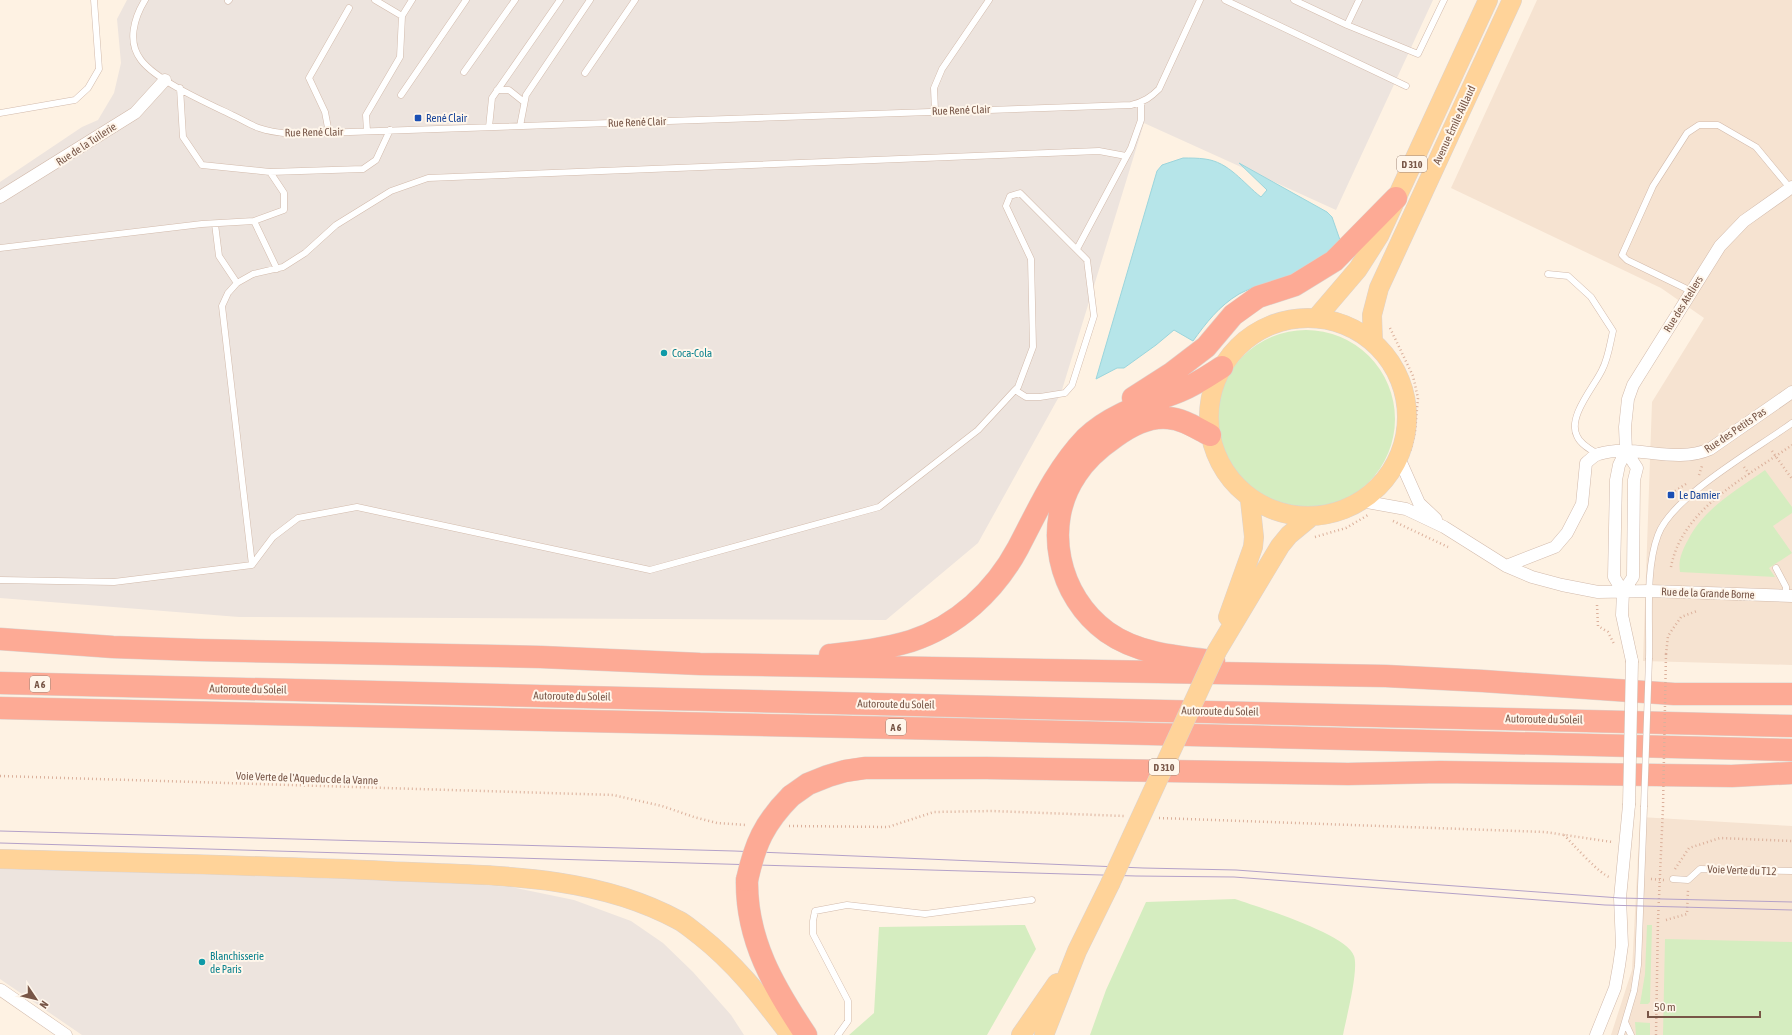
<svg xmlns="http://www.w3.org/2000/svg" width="1792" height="1035" viewBox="0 0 1792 1035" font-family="'Asap Condensed',sans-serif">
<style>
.residential{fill:#f6e3d1}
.industrial{fill:#ede4de}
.green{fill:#d5edc0}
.water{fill:#b6e5e9;stroke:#9bd5dc}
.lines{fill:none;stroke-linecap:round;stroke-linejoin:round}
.service-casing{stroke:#d2baab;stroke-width:7}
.minor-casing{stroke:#d2baab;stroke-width:13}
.primary-casing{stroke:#dcd3cf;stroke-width:20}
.motorway-casing{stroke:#dcd3cf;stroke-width:23}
.path{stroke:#dbb09b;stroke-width:2.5;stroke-dasharray:1 3;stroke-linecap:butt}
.service{stroke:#fff;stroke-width:6}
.minor{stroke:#fff;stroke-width:12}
.primary{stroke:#ffd399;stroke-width:19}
.motorway{stroke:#fdaa95;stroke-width:22}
.tram{stroke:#b4a1c8;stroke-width:1}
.service-bridge-casing{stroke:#d2baab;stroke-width:7;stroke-linecap:butt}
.minor-bridge-casing{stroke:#d2baab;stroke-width:13;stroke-linecap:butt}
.primary-bridge-casing{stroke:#dcd3cf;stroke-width:20;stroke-linecap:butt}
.motorway-bridge-casing{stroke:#dcd3cf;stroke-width:23;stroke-linecap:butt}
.path-bridge{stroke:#dbb09b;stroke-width:2.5;stroke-dasharray:1 3;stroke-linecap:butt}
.service-bridge{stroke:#fff;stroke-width:6}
.minor-bridge{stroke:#fff;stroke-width:12}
.primary-bridge{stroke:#ffd399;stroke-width:19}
.motorway-bridge{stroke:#fdaa95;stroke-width:22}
.transit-dot{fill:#1a4fb4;stroke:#fff6eb;stroke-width:1.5}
.culture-dot{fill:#0f9aa8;stroke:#fff6eb;stroke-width:1.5}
.labels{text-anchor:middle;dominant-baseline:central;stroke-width:4;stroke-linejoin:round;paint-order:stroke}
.shield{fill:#fff6eb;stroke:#a08678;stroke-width:1}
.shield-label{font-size:10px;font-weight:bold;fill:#785647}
.street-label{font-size:11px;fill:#785647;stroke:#fff6eb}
.transit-label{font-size:11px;fill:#164399;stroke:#fff6eb;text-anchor:start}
.culture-label{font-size:11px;fill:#0d838f;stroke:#fff6eb;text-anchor:start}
</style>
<rect width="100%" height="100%" fill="#fef2e3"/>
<path class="residential" d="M1537,0H1792V665L1643,661L1652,402L1704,318L1661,288L1451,188Z
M1640,817L1792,826V1035H1611L1632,970Z"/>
<path class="industrial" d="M127,0H1433L1336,210L1144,123L1061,393L978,543L886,620L239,617L0,598V182L82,127L98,120L114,93L121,63L117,19Z
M0,868L444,882L511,887L574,900L631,921L663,943L693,972L731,1015L744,1035H82L0,979Z"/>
<path class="green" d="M1217 419a89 89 0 1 1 178 0a89 89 0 1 1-178 0Z
M1765,470L1792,507V513L1773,526L1792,553L1769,568L1775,577L1680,572C1678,560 1682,551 1688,540C1705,507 1736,491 1765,470Z
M1235,899C1258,907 1347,934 1354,956C1359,970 1346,1019 1343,1035H1090L1106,990L1146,902Z
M1025,925L1036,949L987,1035H849L874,1013L879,927Z
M1647,925H1652L1650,1002L1648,1004H1640L1645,974Z
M1665,939L1792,942V1035H1663Z
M1635,1022L1650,1023V1035H1636Z"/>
<path class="water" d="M1183,158C1190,158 1198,158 1205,159C1229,162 1243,183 1261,197L1267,190L1239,163L1327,212L1332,217L1340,240C1330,251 1305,271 1291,276C1274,282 1256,285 1239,294C1219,306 1206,323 1193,341L1174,330L1156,345L1124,368H1117L1096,379L1157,171L1162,165Z"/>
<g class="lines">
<defs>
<path id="service" d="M145,0C134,18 127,42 141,60C157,81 207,103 232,115C241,119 250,125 259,128C270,132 281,133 292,134L1131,105C1144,102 1151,97 1159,89L1200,0
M375,0L402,16
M1225,0L1406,86
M1294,0L1347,25L1359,0
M228,1L229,0
M1347,25L1418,54L1444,0
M464,72L515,0
M585,73L635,0
M497,90H509L524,102
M401,95L466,0
M935,111L934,88L942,69L989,0
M0,113L75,100L88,88L99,69L94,0
M520,126L526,95L590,0
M489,127L492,98L560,0
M367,131L366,115L400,57L402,16L412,0
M329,133L325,112L309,78L349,8
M270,172L363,169L376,160L390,130
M254,221L277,269
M215,224L219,256L237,283
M0,248L202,224L254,221L284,210V193L270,172L202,165L183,137L180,88
M1077,249L1131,148L1141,120V103
M1548,274L1568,276L1591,297L1613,331C1610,344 1608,359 1602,370C1594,387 1567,417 1577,436C1580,444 1591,450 1598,454
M1691,291L1627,260L1622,255L1653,186L1687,133L1699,125H1718L1756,147L1790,188
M252,565L222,306L228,293L237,283L253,274L283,267L305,253L336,225L391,191L428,178L1099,151L1126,156
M1776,568L1786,587V596
M0,580L114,582L252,565L273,537L298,518L357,507L650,570L879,507L978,430L1015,390L1018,387L1033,347L1031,259L1006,206L1010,196L1020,193L1087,260L1094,316L1072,385L1065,393L1040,397H1026L1015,390
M1649,658C1650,621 1645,569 1658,535C1672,496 1758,448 1792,423
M1673,879L1688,880L1700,869L1792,871
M1625,1022L1631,1035
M838,1035L848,1021V1001L813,934V921L815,911L847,905L925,914L1032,900
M1621,1035L1634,991L1638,965L1644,807"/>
<path id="minor" d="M0,197L135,113L165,80
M1626,451L1637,468L1634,480L1633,577L1623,592L1622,615L1632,661
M1399,458L1419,503L1436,519
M1361,501L1406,509L1444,527L1506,566L1532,577L1562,585L1598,592L1650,591L1792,596
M1506,566L1555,547L1567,533L1582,504L1586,463C1590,460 1594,455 1599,454C1634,443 1674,465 1710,449L1792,392
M1623,592L1614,577L1616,480L1619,465L1626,451L1625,427L1628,399L1633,385L1720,246L1744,221L1792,187
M1,990L66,1035
M1596,1035L1615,988L1619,966L1622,945L1620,898L1629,805"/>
<path id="primary" d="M1317,317L1358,269L1379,236L1488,0
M1209 417a99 99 0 1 1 198 0a99 99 0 1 1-198 0Z
M1373,342L1372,315L1379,288L1512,0
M1228,617L1253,547L1254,537L1250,500
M1217,651L1280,546L1289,535L1312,516
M0,859C129,863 258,865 387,871C484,876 590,872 678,920C686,924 692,930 699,935C737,965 761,997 790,1035
M1021,1035L1057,983
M1044,1035L1077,951L1110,884"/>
<path id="motorway" d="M1133,398L1172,373L1206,347L1233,315L1258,297L1295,285L1334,261L1396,198
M1210,435C1196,428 1183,419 1168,418C1148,416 1130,426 1115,437C1099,448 1086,459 1076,475C1042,525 1058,597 1107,632C1138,654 1177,657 1214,661
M0,639L113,647L198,650L541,657L700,664L1386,676L1483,681L1674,694H1792
M830,655C857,652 885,649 911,641C957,626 995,591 1018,548C1038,510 1056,469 1086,438C1112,413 1147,404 1180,391C1195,385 1208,376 1222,367
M0,683L1792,726
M0,708L945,729L1792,750
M791,796L808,784L828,776L845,771L865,768H986L1348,774L1440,772L1732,776L1792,773
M747,880C746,940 774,987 806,1035"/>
</defs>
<use href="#service" class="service-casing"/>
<use href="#minor" class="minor-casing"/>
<use href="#primary" class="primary-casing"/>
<use href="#motorway" class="motorway-casing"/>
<path class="path" d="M1390,328L1413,376L1418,398L1415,432L1410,451
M1772,451L1792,479
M1744,467L1750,475
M1699,475L1702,466
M1675,491L1686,484
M1393,521L1448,547
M1315,537L1346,528L1368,515
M1671,567C1682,508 1747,477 1792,445
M1597,605L1598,626L1608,632L1614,644
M1666,654L1668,636L1681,617L1697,611
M0,776L613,795L662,806L694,817L717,823L746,825
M1159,818L1545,832L1612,842
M789,826L888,827L934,812L992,811L1124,816
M1564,835C1572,843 1601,876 1610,877
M1675,869L1689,848L1720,838L1792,841
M1651,879L1664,880
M1666,920L1687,914L1688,890
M1656,1035L1658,920L1663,807"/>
<use href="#service" class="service"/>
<use href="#minor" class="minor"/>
<use href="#primary" class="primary"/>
<use href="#motorway" class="motorway"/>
<path class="tram" d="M0,831L734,851L1143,868L1236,870L1620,898L1792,902
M0,843L1136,876L1234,877L1605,905L1792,910"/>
<defs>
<path id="service-bridge" d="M1644,807L1649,658"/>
<path id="minor-bridge" d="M1629,805L1632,661"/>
<path id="primary-bridge" d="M1110,884L1217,651"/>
<path id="motorway-bridge" d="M747,880C755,844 764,823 791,796"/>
</defs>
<use href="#service-bridge" class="service-bridge-casing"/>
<use href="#minor-bridge" class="minor-bridge-casing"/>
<use href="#primary-bridge" class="primary-bridge-casing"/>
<use href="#motorway-bridge" class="motorway-bridge-casing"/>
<path class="path-bridge" d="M1663,807L1666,654"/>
<use href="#service-bridge" class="service-bridge"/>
<use href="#minor-bridge" class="minor-bridge"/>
<use href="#primary-bridge" class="primary-bridge"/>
<use href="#motorway-bridge" class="motorway-bridge"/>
</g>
<g class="transit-dot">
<rect x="414" y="114" width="8" height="8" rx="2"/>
<rect x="1667" y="491" width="8" height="8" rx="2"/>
</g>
<g class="culture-dot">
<circle cx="664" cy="353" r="4"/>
<circle cx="202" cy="962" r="4"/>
</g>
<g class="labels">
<g class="shield">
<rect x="1397" y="156" width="30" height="16" rx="3"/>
<rect x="30" y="676" width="20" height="16" rx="3"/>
<rect x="886" y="719" width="20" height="16" rx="3"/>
<rect x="1149" y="759" width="30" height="16" rx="3"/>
</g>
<g class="shield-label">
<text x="1412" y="164">D 310</text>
<text x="40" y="684">A 6</text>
<text x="896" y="727">A 6</text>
<text x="1164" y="767">D 310</text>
</g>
<g class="street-label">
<text transform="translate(961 110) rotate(-2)">Rue René Clair</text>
<text transform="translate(637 122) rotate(-2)">Rue René Clair</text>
<text transform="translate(1454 125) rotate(-65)">Avenue Émile Aillaud</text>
<text transform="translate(314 132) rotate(-1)">Rue René Clair</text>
<text transform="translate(86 144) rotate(-33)">Rue de la Tuilerie</text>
<text transform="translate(1683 304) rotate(-58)">Rue des Ateliers</text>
<text transform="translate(1735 430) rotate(-34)">Rue des Petits Pas</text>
<text transform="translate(1708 593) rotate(2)">Rue de la Grande Borne</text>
<text transform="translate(248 689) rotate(1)">Autoroute du Soleil</text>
<text transform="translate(572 696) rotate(1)">Autoroute du Soleil</text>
<text transform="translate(896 704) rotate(1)">Autoroute du Soleil</text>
<text transform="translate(1220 711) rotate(1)">Autoroute du Soleil</text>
<text transform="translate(1544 719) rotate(1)">Autoroute du Soleil</text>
<text transform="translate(307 778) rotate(2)">Voie Verte de l'Aqueduc de la Vanne</text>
<text transform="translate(1742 870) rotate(2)">Voie Verte du T12</text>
</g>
<g class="transit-label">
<text x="426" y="118">René Clair</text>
<text x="1679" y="495">Le Damier</text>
</g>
<g class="culture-label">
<text x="672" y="353">Coca-Cola</text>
<text x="210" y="956">Blanchisserie<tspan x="210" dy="13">de Paris</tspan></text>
</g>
</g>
<g transform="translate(36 999) rotate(125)" stroke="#fff6eb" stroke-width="3" paint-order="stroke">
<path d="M0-3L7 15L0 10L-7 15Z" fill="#785647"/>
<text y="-6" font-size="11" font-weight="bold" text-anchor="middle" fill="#785647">N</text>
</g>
<path d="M1648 1011v6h112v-6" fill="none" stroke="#785647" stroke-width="2"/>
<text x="1654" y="1011" font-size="12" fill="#785647" stroke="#fff6eb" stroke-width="3" paint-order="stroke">50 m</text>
</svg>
